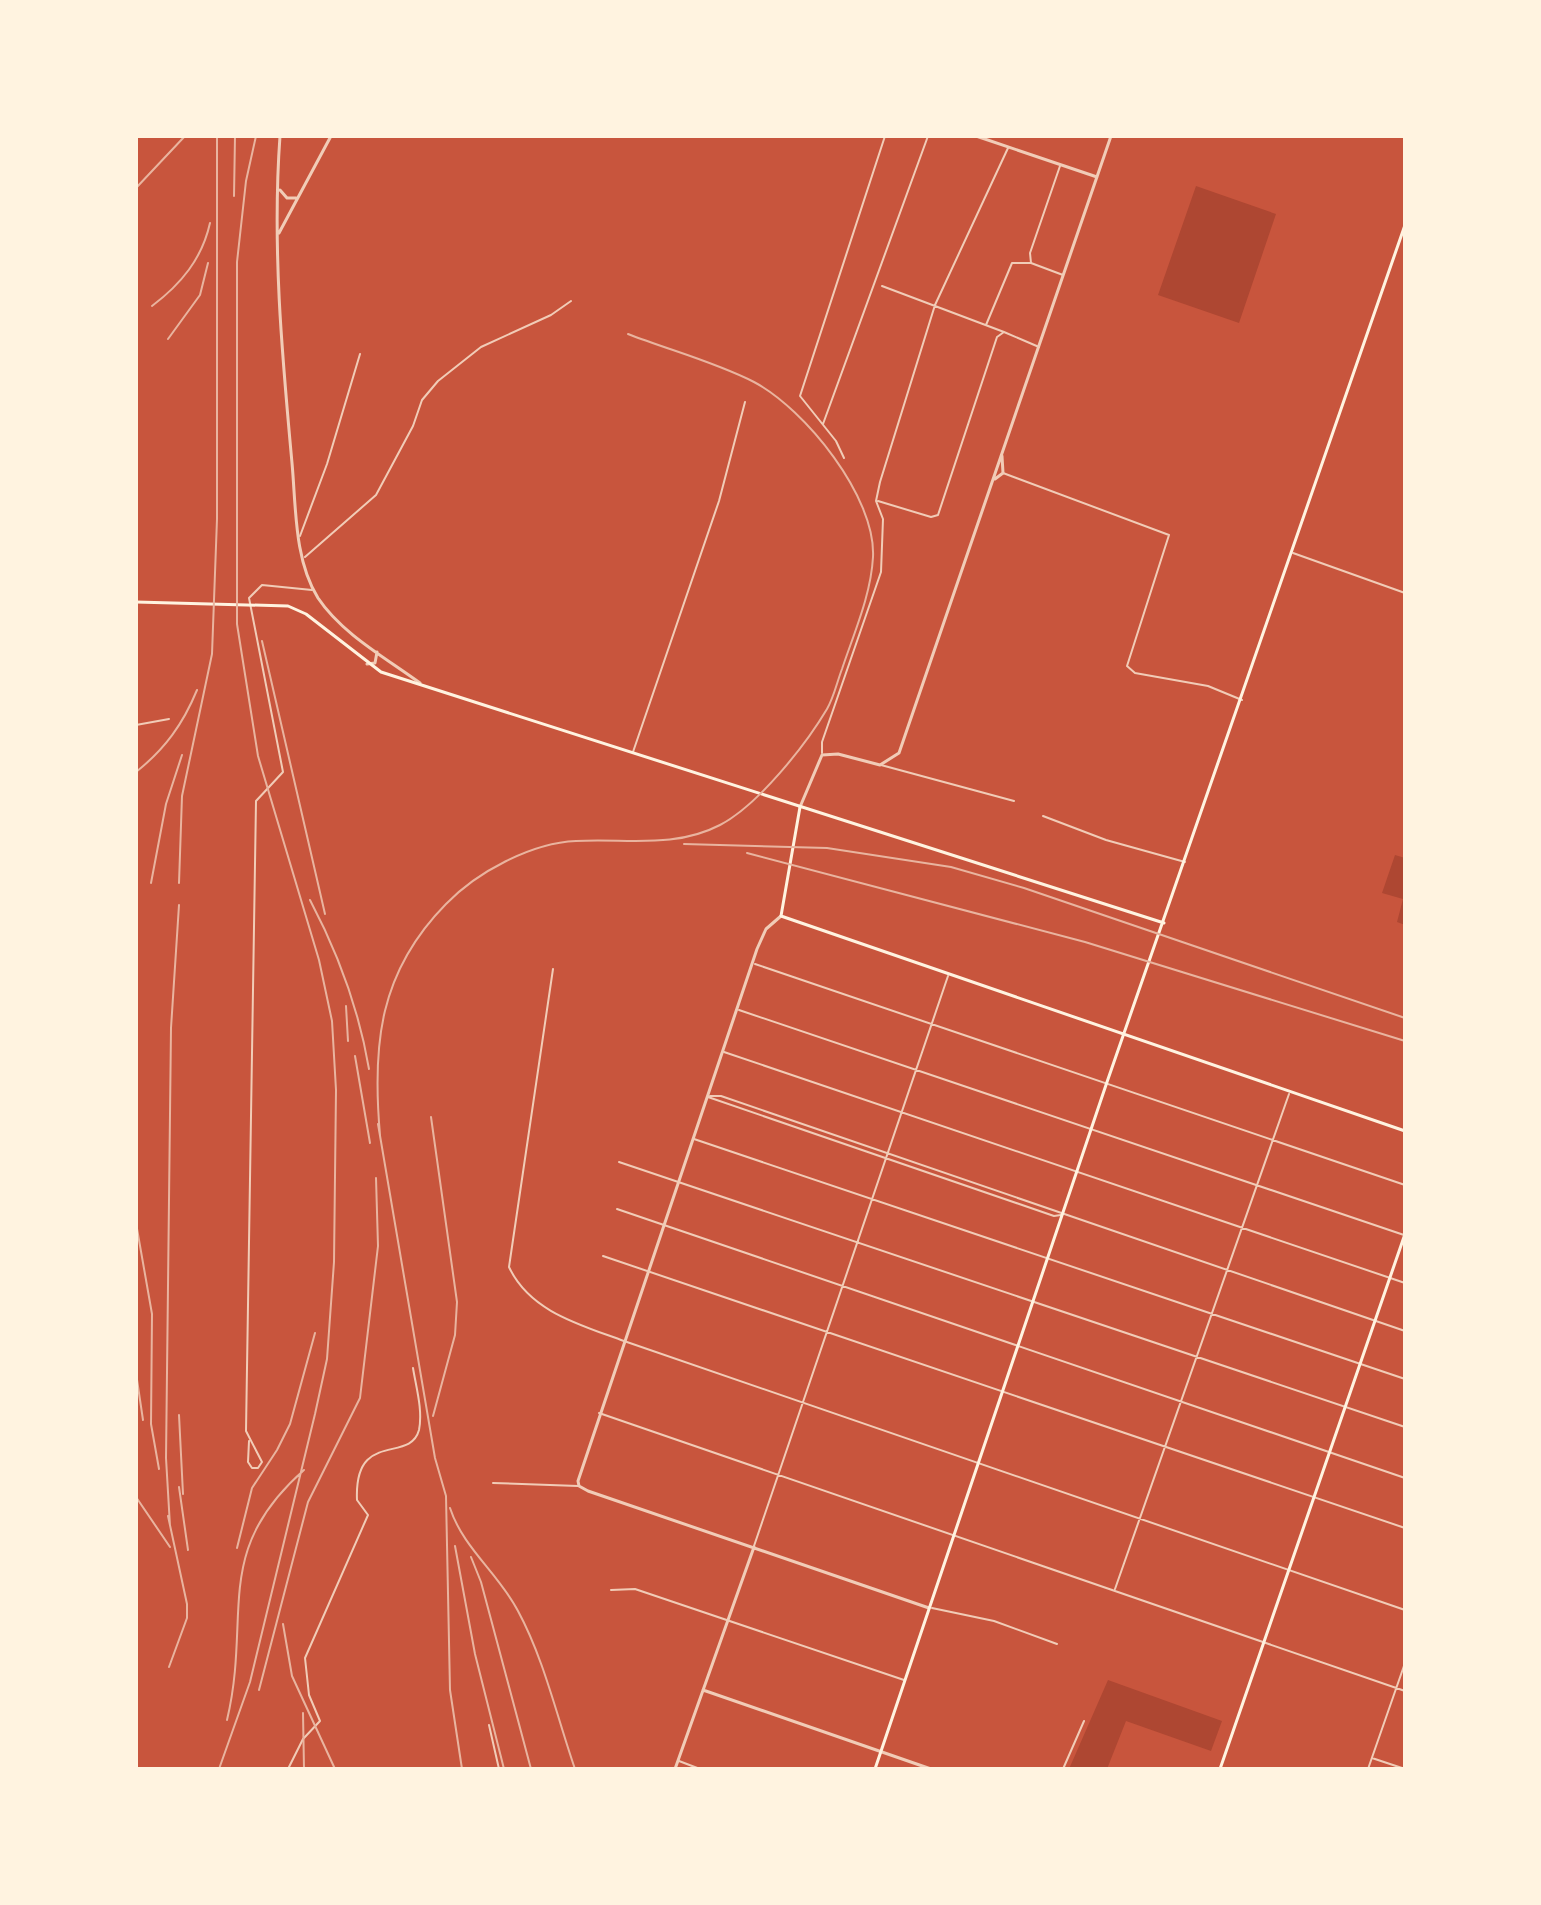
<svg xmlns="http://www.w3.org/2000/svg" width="1541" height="1905" viewBox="0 0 1541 1905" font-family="'Work Sans',sans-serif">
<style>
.green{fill:#ae4732}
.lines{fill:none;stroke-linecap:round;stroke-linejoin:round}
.minor{stroke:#f1ccb7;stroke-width:2}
.tertiary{stroke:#f1ccb7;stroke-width:3}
.secondary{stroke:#fff3e0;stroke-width:3}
.rail{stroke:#e9b49f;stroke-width:2}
</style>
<rect width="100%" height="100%" fill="#c8553d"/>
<path class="green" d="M1196,186L1276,214L1239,323L1158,295Z
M1395,855L1405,858V925L1397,922L1403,899L1382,893Z
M1108,1680L1222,1721L1211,1751L1126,1721L1107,1769H1069Z"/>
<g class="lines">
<path class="minor" d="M1031,263L1030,253L1060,166
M882,286L1004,332
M986,325L1012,263H1031L1063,275
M823,424L928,136
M844,458L836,441L800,396L885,136
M1003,473L1169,535L1127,666L1135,673L1208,686L1242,700
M878,501L931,517L938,515L997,337L1004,332L1039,347
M300,536L327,464L360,354
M1293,553L1405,593
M305,557L376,495L413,426L422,400L438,381L481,347L551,315L571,301
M136,725L169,719
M633,752L719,501L745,402
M822,753V742L881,572L883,519L876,501L880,482L935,305L1008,148
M881,765L1014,801
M1043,816L1106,840L1185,862
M755,964L1405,1185
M553,969L509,1267C530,1312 581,1325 624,1341L1405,1610
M739,1010L1404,1235
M724,1052L1405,1283
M710,1096H721L1405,1331
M708,1097L1054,1216L1061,1215
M694,1139L1405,1379
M619,1162L1405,1427
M617,1209L1405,1478
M603,1256L1405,1528
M599,1413L1405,1691
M249,1441L248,1462L252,1468H258L262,1462L246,1431L256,801L283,772L249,598L262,585L312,590
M493,1483L578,1486
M754,1546L948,976
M1115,1589L1289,1094
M611,1590L635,1589L904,1680
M932,1608L994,1621L1057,1644
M489,1725L499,1769
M1372,1758L1405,1769
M679,1761L700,1769
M288,1769L303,1739L320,1721L309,1695L305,1658L368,1515L357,1500C354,1429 410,1464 419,1430C423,1410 416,1387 413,1368
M1063,1769L1084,1721
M1368,1769L1405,1663"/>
<path class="tertiary" d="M280,136C272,246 282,354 292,463C296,506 294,560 318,598C342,634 386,658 420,683
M976,136L1097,177
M280,190L287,198H296
M279,233L331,136
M995,479L1003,473L1002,456
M367,664L375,663L377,652
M800,807L822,755L838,754L880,765L899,753L1111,136
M781,916L766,929L757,949L578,1481L579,1486L588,1491L929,1608
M703,1690L931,1769
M675,1769L754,1547"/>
<path class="secondary" d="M136,602L288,606L306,614L381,672L1164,923
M800,807L781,916L1405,1131
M875,1769L1107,1082L1405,225
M1220,1769L1405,1234"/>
<path class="rail" d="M136,188L185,136
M234,196L235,136
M152,306C181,284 202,259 210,223
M168,339L200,295L208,263
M262,641L325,914
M136,772C165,749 183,724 197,690
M684,844L827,848L951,867L1024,888L1405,1018
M747,853L1085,942L1405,1041
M151,883L166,804L182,755
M179,883L182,796L212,654L217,519V136
M310,900C338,953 359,1010 369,1069
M346,1006L348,1041
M355,1056L370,1143
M431,1117L457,1302L455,1335L433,1416
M378,1124L435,1458L446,1496L450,1690L462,1769
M380,1135C372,1045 379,972 446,904C477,872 531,843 576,841C625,838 674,849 720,825C758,805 805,746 827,709C834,697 837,682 842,669C854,633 871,595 873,557C876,497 805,409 754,382C715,362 669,350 628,334
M136,1223L152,1314L151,1424L159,1469
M136,1373L143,1420
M179,1415L183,1494
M136,1481L137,1483
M179,1487L188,1550
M136,1497L170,1547
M450,1508C463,1548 499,1574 518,1611C544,1659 557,1717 575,1769
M168,1516L187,1604V1618L169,1667
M170,1526L166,1458L171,1028L179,905
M455,1546L475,1654L504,1769
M237,1548L252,1488L277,1450L290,1424L315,1333
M471,1557L481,1582L531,1769
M283,1624L292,1676L335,1769
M259,1690L308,1502L360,1398L378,1246L376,1178
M303,1713L304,1769
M227,1720C252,1615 211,1552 304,1470
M219,1769L250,1682L315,1414L327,1359L334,1262L336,1090L332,1021L319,960L258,756L237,624V262L246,181L256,136"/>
</g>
<rect width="1541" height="1905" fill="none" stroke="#fff3e0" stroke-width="276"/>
</svg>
